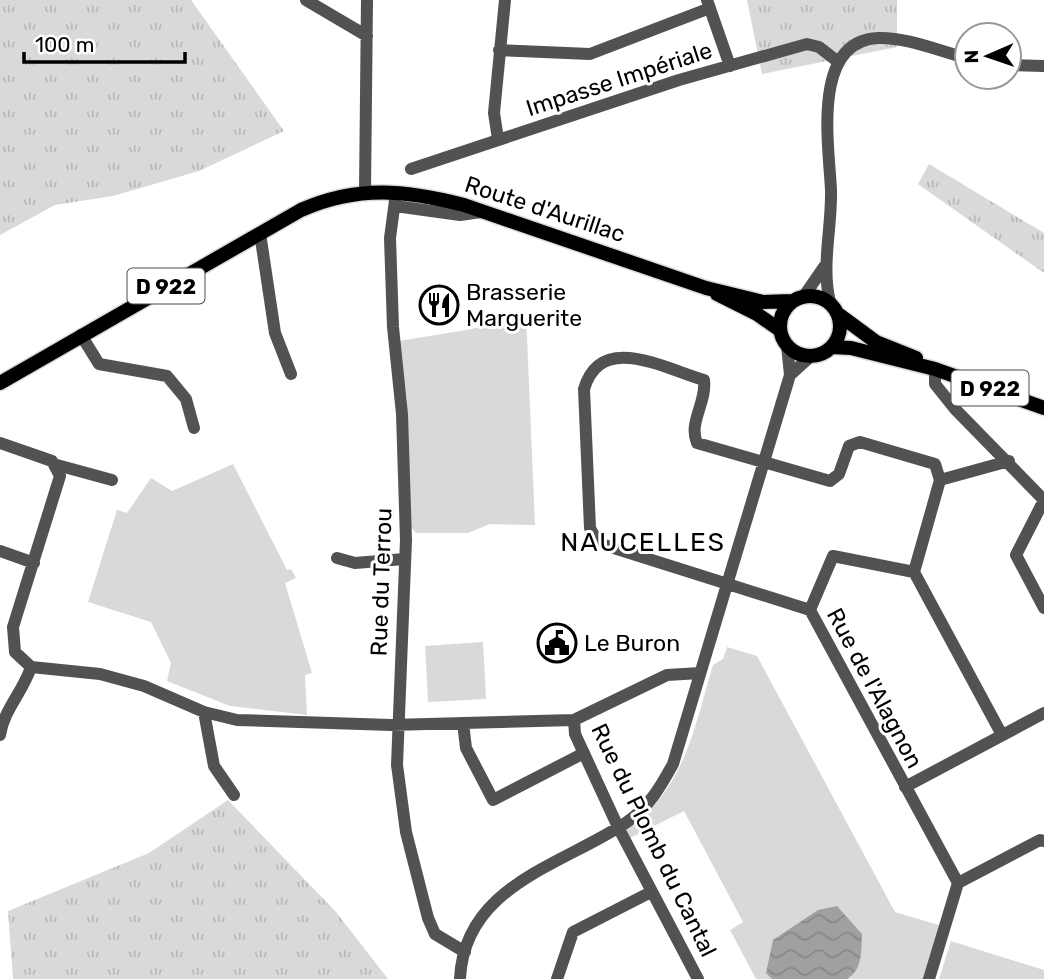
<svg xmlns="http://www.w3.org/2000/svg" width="1044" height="979" viewBox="0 0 1044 979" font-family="Rubik,sans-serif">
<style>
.grass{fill:url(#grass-tufts)}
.park{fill:#d9d9d9}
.water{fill:url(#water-waves)}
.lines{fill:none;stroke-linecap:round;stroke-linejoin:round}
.major-casing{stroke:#dbdbdb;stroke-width:17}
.minor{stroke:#525252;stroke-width:12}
.major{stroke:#000;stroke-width:14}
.labels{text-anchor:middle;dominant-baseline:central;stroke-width:6;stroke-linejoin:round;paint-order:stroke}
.shield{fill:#fff;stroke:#4c4c4c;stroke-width:2}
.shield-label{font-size:21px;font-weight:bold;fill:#000}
.street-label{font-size:23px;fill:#000;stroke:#fff}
.poi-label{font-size:23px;fill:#000;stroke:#fff;text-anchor:start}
.quarter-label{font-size:26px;letter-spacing:2px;fill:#000;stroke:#fff}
</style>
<defs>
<pattern id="grass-tufts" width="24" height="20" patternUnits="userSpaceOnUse" patternTransform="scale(1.75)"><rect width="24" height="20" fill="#d9d9d9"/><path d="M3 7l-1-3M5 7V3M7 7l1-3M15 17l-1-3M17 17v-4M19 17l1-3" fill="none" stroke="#b8b8b8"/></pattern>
<pattern id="water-waves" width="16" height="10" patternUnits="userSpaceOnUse" patternTransform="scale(1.75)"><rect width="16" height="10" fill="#a0a0a0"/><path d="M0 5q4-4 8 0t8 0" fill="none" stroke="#888"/></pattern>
</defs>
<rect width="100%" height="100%" fill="#fff"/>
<path class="grass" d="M0,0H191L284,131L199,171L113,196L55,205L0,235Z
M747,0H897V47L762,74Z
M929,164L1044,233V273L918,184Z
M228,800L336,912L388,979H13L8,911L149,853Z"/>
<path class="park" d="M526,314L535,525L490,524L468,533H416L411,527L407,400L399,341L472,329Z
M233,464L287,570L291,569L296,578L285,583L312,673L305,675L307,715L230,706L167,681L171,663L151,622L88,602L117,510L127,513L151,478L172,491Z
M483,642L486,699L428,702L425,646Z
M727,647L757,656L895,912L942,926L925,979H756L730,930L743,922L684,811L630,838L626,830C686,787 693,731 713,665L723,659Z
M951,941L1044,970V979H939Z"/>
<path class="water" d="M837,906L862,934C861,952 863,969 847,979H772L766,973L773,940L818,910Z"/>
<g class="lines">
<defs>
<path id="major" d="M717,294L757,314L780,330
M780 326a30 30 0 1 1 60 0a30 30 0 1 1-60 0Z
M838,314L876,342L916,358
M832,347L851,348L935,369L1044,408
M0,383L301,210C358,185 405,190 464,205L706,288L763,302L792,301"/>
</defs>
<use href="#major" class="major-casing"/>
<path class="minor" d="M306,0L367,36
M707,0L730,66
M499,50L590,54L710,8
M1009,65L1044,66
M498,139L494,113L505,0
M411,169L679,80L807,44L819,47L837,61
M365,191L367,0
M396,193L390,238L393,327L402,414L406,540L397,765L406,832L428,918L435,934L465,952
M395,206L460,215L481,212
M260,233L275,333L291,374
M804,296L824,267
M830,302C821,265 832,228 831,190C829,146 811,41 878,38C907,37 939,51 967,58
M81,335L99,364L167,376L186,399L194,428
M935,369V384L955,409L1044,500
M790,375L811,356
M0,443L52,461L60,476L13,627L15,652L31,667
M57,465L112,480
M940,480L1009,461
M1044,500L1016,555L1044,608
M0,551L34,563
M337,558L355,563L404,559
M914,572L940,480L935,464L860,442L849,446L839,474L830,481L697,443C688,423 707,402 704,380C663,368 601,332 584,389L590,528L598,543L810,610L958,883
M810,610L833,556L914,572L1002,735
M31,667L100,674L144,686L204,712L237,720L391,725L574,720L667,675L700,673
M204,712L214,766L234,795
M574,720L575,734L618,827L698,979
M463,723L466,748L493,800L584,753
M0,735C4,709 23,692 31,667
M905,787L1044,713
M958,883L1040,840L1044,841
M460,979C464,885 563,865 627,822C649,807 661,786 673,764L790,375L787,346
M557,979L573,932L651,892
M929,979L958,883"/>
<use href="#major" class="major"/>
</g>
<defs>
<symbol id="restaurant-ring" viewBox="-11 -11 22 22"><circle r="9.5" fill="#fff" stroke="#000" stroke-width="1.5"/><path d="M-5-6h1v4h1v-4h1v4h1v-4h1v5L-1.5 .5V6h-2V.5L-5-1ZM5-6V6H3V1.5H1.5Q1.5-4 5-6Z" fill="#000"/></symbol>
<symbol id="civic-ring" viewBox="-11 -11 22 22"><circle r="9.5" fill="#fff" stroke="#000" stroke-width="1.5"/><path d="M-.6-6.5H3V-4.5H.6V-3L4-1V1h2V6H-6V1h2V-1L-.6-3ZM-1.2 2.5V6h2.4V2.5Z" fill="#000"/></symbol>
</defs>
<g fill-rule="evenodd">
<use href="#restaurant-ring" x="417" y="283" width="44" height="44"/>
<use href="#civic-ring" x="535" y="621" width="44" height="44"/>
</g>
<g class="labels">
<g class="shield">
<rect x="127.5" y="268.5" width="77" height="35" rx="5"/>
<rect x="951.5" y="370.5" width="77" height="35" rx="5"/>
</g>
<g class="shield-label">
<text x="166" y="286">D 922</text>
<text x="990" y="388">D 922</text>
</g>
<g class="street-label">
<text transform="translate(619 79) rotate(-18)">Impasse Impériale</text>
<text transform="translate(545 209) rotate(18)">Route d'Aurillac</text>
<text transform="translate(381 582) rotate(-88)">Rue du Terrou</text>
<text transform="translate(875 688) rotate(62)">Rue de l'Alagnon</text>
<text transform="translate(654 840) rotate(64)">Rue du Plomb du Cantal</text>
</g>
<g class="poi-label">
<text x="466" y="292">Brasserie<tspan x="466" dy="26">Marguerite</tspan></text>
<text x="584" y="643">Le Buron</text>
</g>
<g class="quarter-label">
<text x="643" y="542">NAUCELLES</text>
</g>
</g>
<g transform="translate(988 56) rotate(268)"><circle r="33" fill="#ffffff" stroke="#999999" stroke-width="2"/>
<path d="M0-5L12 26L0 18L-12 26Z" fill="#000000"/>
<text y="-10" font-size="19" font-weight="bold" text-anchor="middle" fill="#000000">N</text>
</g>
<path d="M24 52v10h161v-10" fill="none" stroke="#000000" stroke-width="3.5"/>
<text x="35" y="52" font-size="21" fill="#000000" stroke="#ffffff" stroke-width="5" paint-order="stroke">100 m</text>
</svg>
